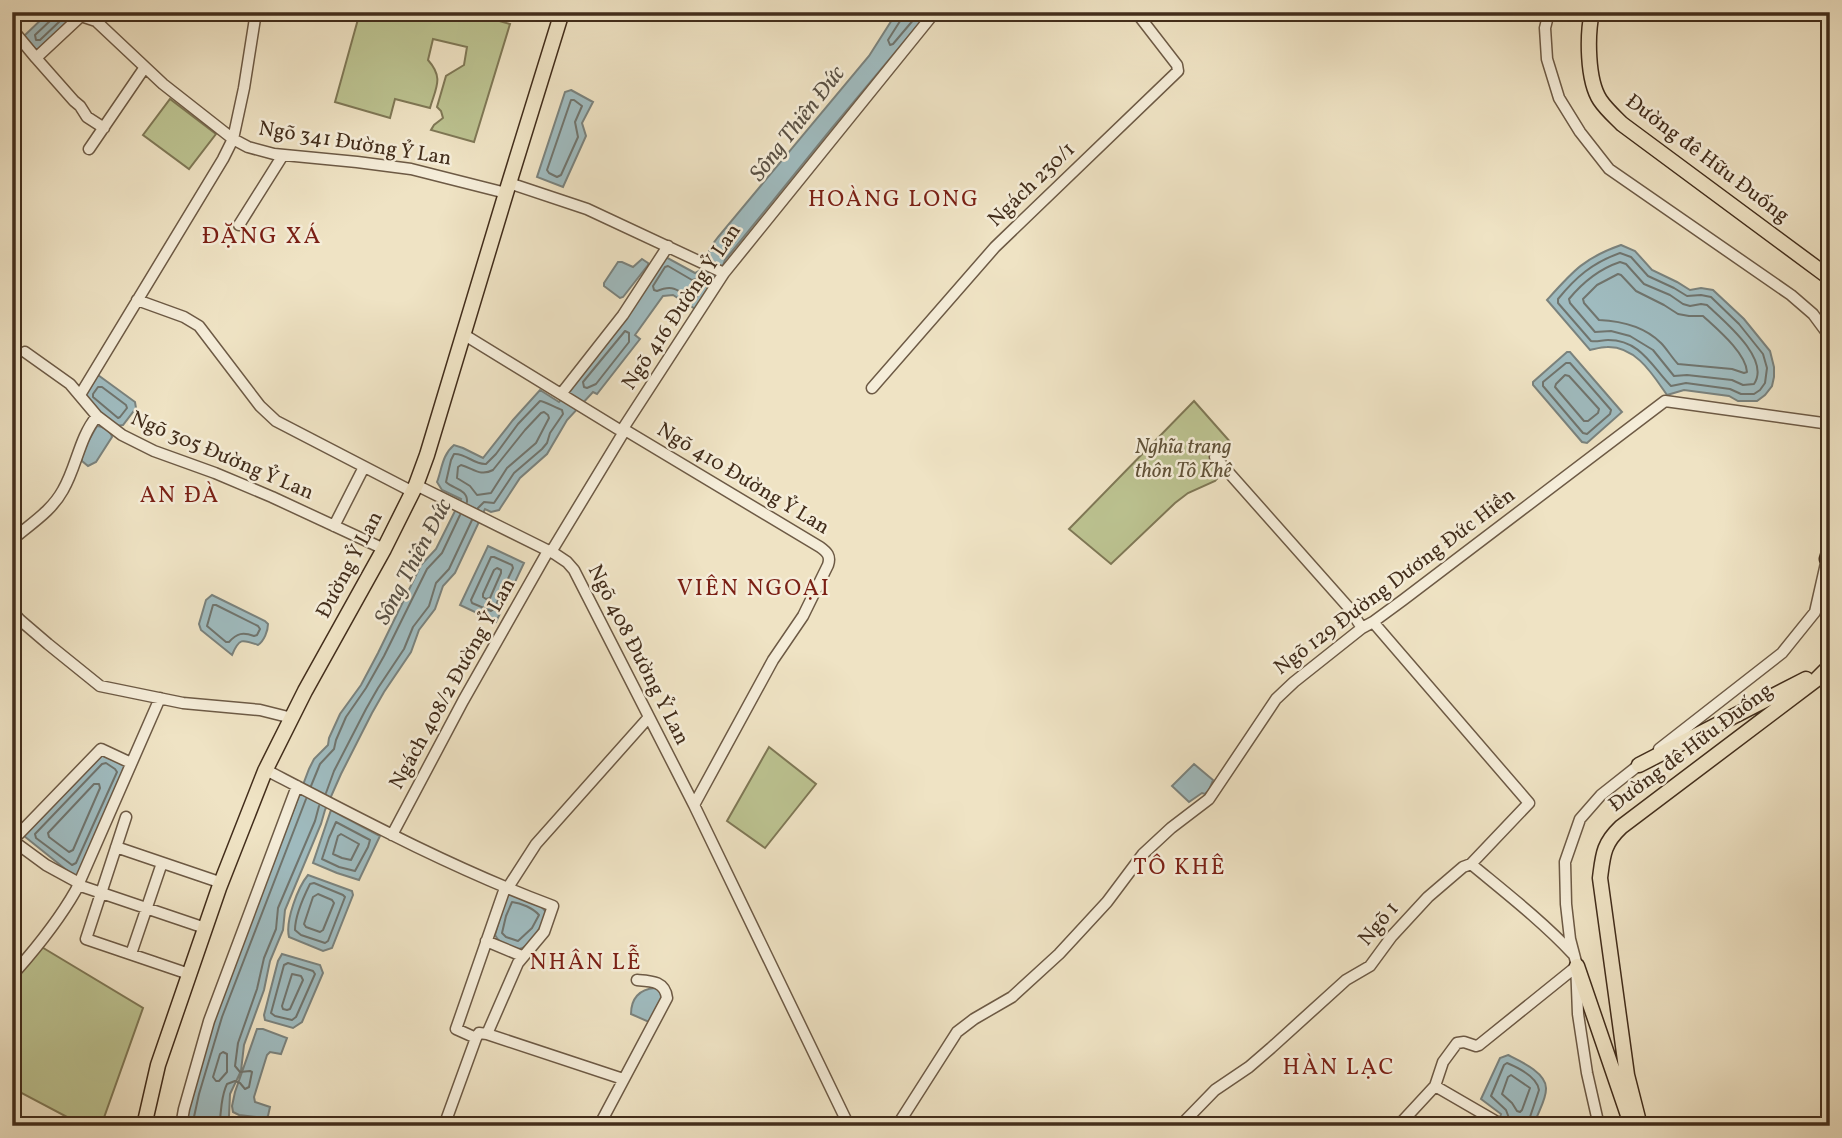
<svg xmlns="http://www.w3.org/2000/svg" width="1842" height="1138" viewBox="0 0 1842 1138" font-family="Vollkorn,serif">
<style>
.green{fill:#bcc391;stroke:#7f7856;stroke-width:2}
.water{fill:#9fbbbf;stroke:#7a827d;stroke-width:2}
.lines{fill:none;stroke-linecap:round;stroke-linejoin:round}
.shore{stroke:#70746d;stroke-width:2}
.minor-casing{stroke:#6d5a45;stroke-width:13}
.major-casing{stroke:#422d1b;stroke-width:17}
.minor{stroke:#f5edd9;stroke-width:10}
.major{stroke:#efe3c4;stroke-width:14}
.labels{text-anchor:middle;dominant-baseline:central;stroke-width:5;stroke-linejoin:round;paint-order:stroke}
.street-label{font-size:21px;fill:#422d1b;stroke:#f5edd9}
.park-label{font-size:21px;font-style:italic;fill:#605238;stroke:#f5edd9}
.water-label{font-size:23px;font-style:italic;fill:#595044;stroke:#f5edd9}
.neighbourhood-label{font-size:23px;letter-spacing:2px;fill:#7a1f14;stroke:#f5edd9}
.quarter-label{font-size:24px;letter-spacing:2px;fill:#7a1f14;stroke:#f5edd9}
</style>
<rect width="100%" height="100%" fill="#efe3c4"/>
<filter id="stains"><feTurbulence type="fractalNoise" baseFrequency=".00286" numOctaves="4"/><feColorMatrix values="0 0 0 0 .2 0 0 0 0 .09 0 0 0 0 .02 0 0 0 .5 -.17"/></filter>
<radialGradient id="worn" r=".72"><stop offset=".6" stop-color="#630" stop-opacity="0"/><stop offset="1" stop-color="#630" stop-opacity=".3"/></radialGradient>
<path class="green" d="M360,12H468L510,24L474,142L431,130L434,125L443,118L441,111L437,107L446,76L464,65L467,47L433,39L428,60C444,78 436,87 430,108L395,99L390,118L335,102Z
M170,99L216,134L189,169L143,135Z
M1194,401L1232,444L1216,459L1225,470L1215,481L1188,493L1175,503L1111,564L1069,529Z
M769,747L816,784L765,848L727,821Z
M40,946L143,1008L101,1126H84L12,1088V973Z"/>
<path class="water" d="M49,12H65L71,20L38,51L36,50L24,36Z
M897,12H929L832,128L725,260L720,273L697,310L673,295L663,296L635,335L640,339L597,394L593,392L567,420L547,454L520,478L499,510L491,512L485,509L455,573L443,586L435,609L419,630L411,652L384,692L372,713L341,774L325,810L321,824L285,910L283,930L270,961L264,990L244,1045L241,1071L230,1094L229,1116L226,1126H185L192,1093L216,1015L309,769L314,759L328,745L329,738L340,714L361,685L378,653L421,565L436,549L461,499L442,490L437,482C442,469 442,455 454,445L463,448L483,458L513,420L540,390L559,402L619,326L664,256L695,273L702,269L709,259V249L718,237L869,56Z
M571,90L593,102L582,123L586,136L563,187L537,177L565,92Z
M1621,245L1635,251L1652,270L1677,282L1690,290L1701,288L1713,290L1744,319L1770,351L1774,367V377L1772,386L1765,395L1757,401H1738L1729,396L1684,390L1667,395C1653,375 1636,346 1607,347C1601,347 1595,349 1590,350L1547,300C1573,271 1584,258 1621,245Z
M642,259L648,263V265L623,297L620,298L604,286V283L618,262H622L633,267Z
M1567,352H1570L1622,412L1587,443L1582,442L1533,385V382Z
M98,375L135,402L136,408L123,425L116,426L91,405L84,393Z
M97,426C102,426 111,431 112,437L96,462L88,466L82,461V452Z
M488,546L524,563L496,622L460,605Z
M212,595L265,621L268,624C268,631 264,641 258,645C242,639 239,638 232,655L201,630L199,624L206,600Z
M102,755L125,765L126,768L77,876H74L24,836Z
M1194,764L1213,780L1209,790L1205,794L1202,793L1189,802L1172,786Z
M331,810L380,836L359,880L337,873L313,863Z
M308,875L352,891L353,895L332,948L323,951L289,937C285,921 298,887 308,875Z
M512,893L540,905L547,913C543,923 531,947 519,949C517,949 510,946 508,945C501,943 498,941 495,935L506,896Z
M282,954L320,965L323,973L302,1022L293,1028L265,1020L264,1015L278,961Z
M655,988L658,989L663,995L649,1022L631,1014C631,999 639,989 655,988Z
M257,1029H263L287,1038L281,1054L270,1052L267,1055L254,1097L255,1102L270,1107L268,1116L266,1118L239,1115L233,1112L232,1106L235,1092Z
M1508,1055C1520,1061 1547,1073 1546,1089C1546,1100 1538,1112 1535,1122L1531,1126H1513L1499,1120L1501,1114L1481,1099L1500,1058Z"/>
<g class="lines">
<path class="shore" d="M54,12L55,14L51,20L35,35L36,40H40L60,21L61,18L58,14L60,12
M903,12L902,18L888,40L890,45L893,44L920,12
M571,100H574L582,106L575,122L578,137L561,175L557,177L549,173L547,170Z
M1620,253L1631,257L1648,276L1674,288L1687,296L1701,295L1711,297L1739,324L1763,354L1767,368L1765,383L1760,390L1754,394H1741L1730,389L1686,383L1671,386C1652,367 1641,340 1608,340C1602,340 1597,342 1591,341L1558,303V299C1576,277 1592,263 1620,253Z
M1620,262L1626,264L1644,284L1670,295L1683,304L1690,306L1701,304L1707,305C1724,321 1771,359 1754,384L1743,385L1732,380L1687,375L1674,376L1653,350L1630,336L1611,331L1595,332L1570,303L1569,299C1583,282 1599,269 1620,262Z
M668,266L692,280L702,278L705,279V283L696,298C679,296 678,282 657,291L654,290L653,286L665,267Z
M1618,274L1621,275L1636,291L1664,305L1678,314L1689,316H1703C1717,329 1746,353 1747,372L1744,373L1732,369L1678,364C1672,358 1667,349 1661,343C1644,326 1621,321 1599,320L1584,303L1583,299L1597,285Z
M625,331L629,333V342L596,384L587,388L584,387L583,382Z
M1566,363H1570L1611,410L1610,414L1587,434L1583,433L1543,386V382Z
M1565,375L1569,376L1599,409L1598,413L1588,421H1584L1555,387L1556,384Z
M98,387H102L126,405L127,408L120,417L118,418L93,397V394Z
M544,412L548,415L549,418L536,443L507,468L491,493L477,495L470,486L457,478L458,467L461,465C473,468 480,477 493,470L525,430L541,413Z
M467,502C468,489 453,489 446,482L451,460L454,454C466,453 474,465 486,464L496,454L518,424L540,401C544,401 556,408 562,410L563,414L550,433L547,443L542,449L514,473L494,503L484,502L478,508
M491,557H494L512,565L513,568L494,609L491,611L472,603L471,600Z
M497,568L501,570V573L490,598L486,599L483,597V594L494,570Z
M213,605H216L258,626L260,629L257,635L254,636C243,632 237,633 229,642H226L207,626Z
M106,763L115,769L117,772L76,863L72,865L36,838L35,834L102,764Z
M94,784H99L100,788L73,850L69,852L49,837L48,833Z
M311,786L320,764L334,749L336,740L346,717L366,688L384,656L427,569L442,553L460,515
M326,793L334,771L366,709L378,688L404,649L413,627L429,606L436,583L449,569L472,520
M336,822L370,840L368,847L355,871L339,867L322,859L329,838Z
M341,834L359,844L351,860L342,858L333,854L338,836Z
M314,883L343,895L345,897L328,941L325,943L301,935L295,930C295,915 303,898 310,884Z
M318,894L332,900L334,903L323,930L320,932L306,927L304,924L313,897Z
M512,902C521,903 533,908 539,915L532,928L518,941L506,937L502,933L506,916Z
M288,963L313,971L315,974L296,1017L292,1020L275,1016L271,1013L284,965Z
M292,974L301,976L303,980L290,1009L287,1010L283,1009L282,1006Z
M223,1052L227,1054V1072L219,1081H216L213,1077L220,1054Z
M1511,1075L1530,1088L1522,1110L1520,1112L1517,1111L1512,1103L1502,1094L1508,1077Z
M192,1126L199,1094L222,1017L306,799
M220,1126C220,1114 222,1094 227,1084L235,1081L240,1083L245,1089L249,1087L252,1072L250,1071L240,1072L235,1066L238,1043L257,989L264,958L276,929L278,908L315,821L319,806
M1512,1126L1506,1110L1491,1096L1504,1065L1507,1063C1519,1068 1537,1077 1539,1090L1527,1126"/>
<defs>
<path id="minor" d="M77,12L81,16L96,21L163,84L233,139L248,147L274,154L357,162L411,169L506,193
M1549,12L1545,28L1547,59L1559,98L1580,132L1609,169L1791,295L1813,314L1830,337
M81,16L36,58L74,101L80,106L87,117L104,128
M12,29L36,58
M89,149L145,67
M509,183L587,209L724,273
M239,225L283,155
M137,300L184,317L199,326L260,406L276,421L413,492
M463,334L618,429L625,430L820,547C827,552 831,556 828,565L803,616L773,660L694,805
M25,352L70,384L97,416L122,435L154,451L215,473L272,497L384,549
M872,388L995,247L1178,71L1177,65L1136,12
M561,394L623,315L668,246
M80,395L223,159L233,139L244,88L256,12
M622,430L724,273L935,12
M1215,457L1349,608L1362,628
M416,485L555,554L567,562L574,570L694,805L849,1126
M334,526L364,467
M12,540C30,524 51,512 63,490C77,466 79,438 97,416
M551,552L625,430
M12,611L20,620L48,644L100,686L183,703L260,710L292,718
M1373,622L1529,803L1471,864
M1659,749L1782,653L1815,612L1827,559L1830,513
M266,770C360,819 454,869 553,906L544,932L518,963L487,1034L623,1079
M126,817L86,939L189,974
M392,835L463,701L548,551
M12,840L46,865L79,883
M13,840L101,749L131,763
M116,847L222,883
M78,885L205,928
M507,889L536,844L649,717
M486,941L522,956
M131,954L162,863
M16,971C38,946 59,920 76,890L160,698
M487,1034L479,1033L476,1038L456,1029L505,888
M1435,1086L1504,1126
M181,1126L184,1109L209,1021L297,786
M444,1126L476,1038
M599,1126L667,998C665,981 651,981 637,980
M897,1126L957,1032L974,1019L1012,997L1059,954L1107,902L1143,854L1171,828L1209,799L1276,699L1294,682L1362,628L1373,622L1403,600L1665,401L1830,424
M1180,1126L1215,1090L1249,1067L1271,1048L1346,980L1370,966L1392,936L1428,897L1463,867L1471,864C1506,893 1542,921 1573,954
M1398,1126L1435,1086L1443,1062L1457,1043L1464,1042L1476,1046L1479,1045L1577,966
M1599,1126L1587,1073L1578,1014L1576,962L1570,939L1566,904L1565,862L1580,819L1601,795L1644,761"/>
<path id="major" d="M1592,12C1587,35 1587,80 1600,100C1606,109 1614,116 1622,124L1830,278
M1827,559L1830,549
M1639,765L1806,679
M1577,966L1631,1124
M144,1126L158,1065L219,888L265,771L305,691L384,549L416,485L427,455L506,193L562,12
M1640,1126L1627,1075L1600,878C1603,855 1603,844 1621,827L1817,679L1830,666"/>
</defs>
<use href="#minor" class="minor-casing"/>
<use href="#major" class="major-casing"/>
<use href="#minor" class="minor"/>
<use href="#major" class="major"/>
</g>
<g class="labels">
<g class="street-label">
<text transform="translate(355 144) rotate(9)">Ngõ 341 Đường Ỷ Lan</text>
<text transform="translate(1707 159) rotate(37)">Đường đê Hữu Đuống</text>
<text transform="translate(1032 185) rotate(-44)">Ngách 230/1</text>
<text transform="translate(682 307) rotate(-56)">Ngõ 416 Đường Ỷ Lan</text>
<text transform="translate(222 456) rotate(23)">Ngõ 305 Đường Ỷ Lan</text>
<text transform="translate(743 479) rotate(31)">Ngõ 410 Đường Ỷ Lan</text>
<text transform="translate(350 565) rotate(-62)">Đường Ỷ Lan</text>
<text transform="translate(1395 582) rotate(-37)">Ngõ 129 Đường Dương Đức Hiền</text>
<text transform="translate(638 655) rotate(63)">Ngõ 408 Đường Ỷ Lan</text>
<text transform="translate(453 684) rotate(-61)">Ngách 408/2 Đường Ỷ Lan</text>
<text transform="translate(1691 748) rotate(-37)">Đường đê Hữu Đuống</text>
<text transform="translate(1379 924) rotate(-50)">Ngõ 1</text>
</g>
<g class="park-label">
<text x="1183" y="447">Nghĩa trang<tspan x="1183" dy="24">thôn Tô Khê</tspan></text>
</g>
<g class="water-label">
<text transform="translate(798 124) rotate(-52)">Sông Thiên Đức</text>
<text transform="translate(414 562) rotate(-62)">Sông Thiên Đức</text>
</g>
<g class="neighbourhood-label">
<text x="894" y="200">HOÀNG LONG</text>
<text x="180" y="496">AN ĐÀ</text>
<text x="754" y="589">VIÊN NGOẠI</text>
<text x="1180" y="868">TÔ KHÊ</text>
<text x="586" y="963">NHÂN LỄ</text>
<text x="1339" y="1068">HÀN LẠC</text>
</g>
<g class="quarter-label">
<text x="262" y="237">ĐẶNG XÁ</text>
</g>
</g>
<rect width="1842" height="1138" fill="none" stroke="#efe3c4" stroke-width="42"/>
<rect x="14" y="14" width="1814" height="1110" fill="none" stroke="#422d1b" stroke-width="3.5"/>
<rect x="21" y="21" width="1800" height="1096" fill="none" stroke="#422d1b" stroke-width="2"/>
<rect width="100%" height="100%" filter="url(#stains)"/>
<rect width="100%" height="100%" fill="url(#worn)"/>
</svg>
